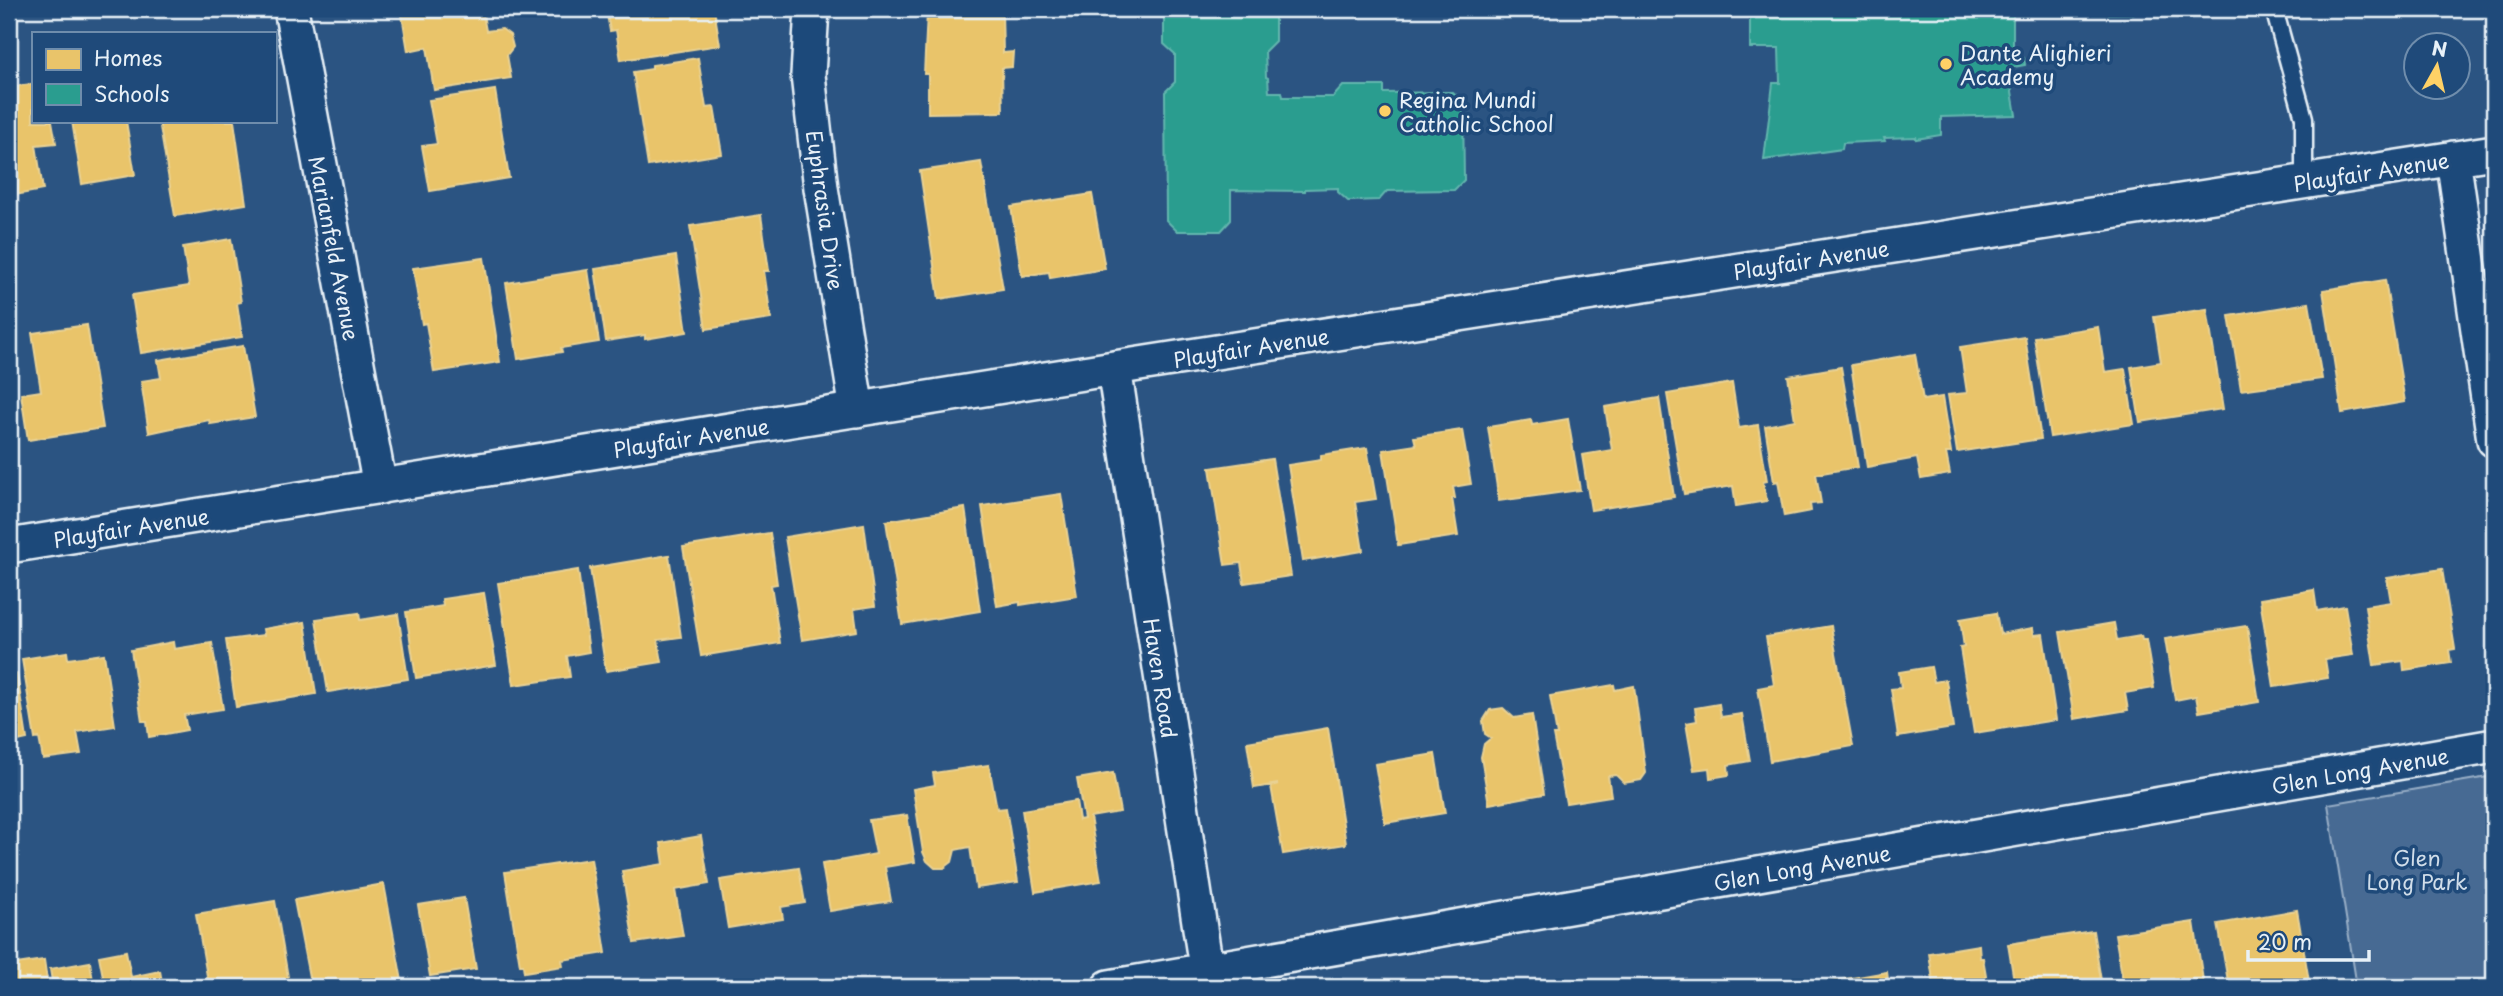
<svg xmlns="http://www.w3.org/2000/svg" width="2503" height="996" viewBox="0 0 2503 996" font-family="'Playpen Sans',sans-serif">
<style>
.green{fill:#476b93;stroke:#98aec6;stroke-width:2}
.homes{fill:#e9c46a;stroke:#e9d295;stroke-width:2}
.schools{fill:#2a9d8f;stroke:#63b6ae;stroke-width:2}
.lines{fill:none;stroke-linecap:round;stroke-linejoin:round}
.lane-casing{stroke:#e8f1f8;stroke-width:21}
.street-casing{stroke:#e8f1f8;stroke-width:38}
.lane{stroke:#1f4a7a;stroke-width:16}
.street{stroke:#1f4a7a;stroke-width:33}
.poi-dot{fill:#ffd166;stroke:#1f4a7a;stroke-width:2.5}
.labels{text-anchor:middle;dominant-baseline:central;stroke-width:7;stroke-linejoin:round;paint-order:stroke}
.poi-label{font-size:21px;fill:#e8f1f8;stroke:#1f4a7a;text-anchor:start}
.street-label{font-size:21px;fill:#e8f1f8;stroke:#1f4a7a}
.park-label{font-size:21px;fill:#d0dde9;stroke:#1f4a7a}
</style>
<rect width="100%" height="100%" fill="#2b5482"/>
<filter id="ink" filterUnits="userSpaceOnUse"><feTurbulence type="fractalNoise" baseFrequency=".0143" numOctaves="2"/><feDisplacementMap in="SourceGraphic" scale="14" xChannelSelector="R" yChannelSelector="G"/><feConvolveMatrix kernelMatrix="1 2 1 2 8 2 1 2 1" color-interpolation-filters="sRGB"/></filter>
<g filter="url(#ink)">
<path class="green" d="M2494,776V987H2357L2328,804Z"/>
<path class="homes" d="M401,9H482L486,31L502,29L510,35L513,47L507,55L511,78L434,90L427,47L408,51Z
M606,9H714L720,45L621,60L616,30L610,31Z
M1002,11L1003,53L1013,52L1012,67L1002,68L1003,112L928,113V74H924L927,12Z
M698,58L706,108L714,107L722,154L648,166L633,72L652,69V65Z
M33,84V121H52L56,143L36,145L43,190L9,196V87Z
M495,90L509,178L430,191L422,146L437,144L429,100Z
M72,121H126L135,175L82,184Z
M159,121H234L246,204L175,216Z
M981,162L1003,289L939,299L920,171Z
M1092,194L1105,269L1050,278L1049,272L1022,276L1011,207Z
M761,215L769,271H764L771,319L706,329L690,226Z
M231,239L241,302L237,303L242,337L141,353L132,295L189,286L183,247Z
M676,256L687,332L645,339V335L606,341L595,269Z
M484,258L500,362L434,372L426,323L422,324L413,268Z
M588,270L599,342L561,348L562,352L518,359L506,283Z
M2385,280L2405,402L2342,413L2323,290Z
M2309,303L2322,379L2241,390L2229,316Z
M2207,309L2223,409L2140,422L2131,367L2161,362L2154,317Z
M87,325L103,428L28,440L21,394L41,391L32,333Z
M2098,327L2105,372L2125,369L2134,424L2050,437L2034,337Z
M2025,337L2041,439L1957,452L1948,395L1967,393L1960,347Z
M243,346L255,417L210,424L209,420L149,433L141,381L161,378L158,360Z
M1915,354L1923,400L1942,397L1951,453H1946L1950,474L1921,479L1917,458L1867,467L1851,365Z
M1841,367L1858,467L1816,474L1821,503L1810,504L1811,511L1784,516L1778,481L1774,482L1765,426L1795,420L1788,376Z
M1732,383L1739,428L1758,425L1767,481L1763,482L1767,501L1736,506L1733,486L1684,494L1667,394Z
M1659,398L1674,497L1591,510L1582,455L1612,450L1605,407Z
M1568,419L1580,490L1499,501L1488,427L1531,420L1532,425Z
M1462,430L1471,484L1453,487L1455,498H1452L1458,536L1398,545L1383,450L1416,445L1414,437Z
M1367,448L1376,499L1355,502L1363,551L1303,561L1288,465L1321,460V455Z
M1272,459L1291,576L1244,583L1241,563L1225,565L1210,468Z
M1061,494L1077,596L1020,605V602L997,606L982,506Z
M965,508L980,611L902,624L886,521Z
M864,524L875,606L854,609L857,631L802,640L785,537Z
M770,533L777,584L771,585L780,643L701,656L683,547Z
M669,555L681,637L658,640L662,662L606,671L590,568Z
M2442,569L2455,649L2449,650L2451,663L2404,670L2403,661L2374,665L2365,606L2391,602L2387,578Z
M578,570L589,652L567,656L570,677L514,685L498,583Z
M2314,590L2317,611L2345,606L2353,655L2325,659L2328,678L2274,687L2260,599Z
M484,593L496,665L416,678L406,612L443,606L442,599Z
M359,613L360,620L398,614L408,679L328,692L316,619Z
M1996,613L2000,634L2033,628L2034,635L2043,634L2056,720L1974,733L1960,648L1964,647L1960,619Z
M305,622L316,694L236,707L226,640L264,635L263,629Z
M2114,623L2117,640L2141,636L2142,640H2146L2154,688L2125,693L2128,710L2074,719L2060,632Z
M1831,626L1853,746L1770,761L1758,688L1774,685L1766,637Z
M2247,626L2259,702L2199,712L2196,696L2175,700L2165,639Z
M173,642L174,649L212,643L223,709L184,715L187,730L149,737L147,721H142L131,650Z
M67,652L68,659L104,654L115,726L77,732L81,754L43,759L39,738L35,739L22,659Z
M1931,667L1934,682L1946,680L1953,728L1898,737L1891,689L1901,688L1899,672Z
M17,674L27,739L9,743V675Z
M1614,685L1615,690L1634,686L1646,773L1641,780L1624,783L1616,775L1608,776L1611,796L1566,803L1553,735H1557L1550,696Z
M1719,704L1721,717L1742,714L1750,761L1728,765L1729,775L1710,778L1709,768L1694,770L1686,723L1697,721L1695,708Z
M1503,708L1514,718L1532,715L1544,794L1489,804L1481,757L1484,744L1491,738L1485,734L1483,721L1490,710Z
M1328,728L1346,844L1283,854L1271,786L1278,784L1254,788L1247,742Z
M1435,754L1445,813L1385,823L1375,764Z
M989,765L997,809L1006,808L1018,882L976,888L970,847L955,850L952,862L944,868H935L927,861L923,852L913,789L935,785L933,773Z
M1113,773L1120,812L1090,817L1101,881L1035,892L1022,810L1076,801L1079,820L1084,819L1077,779Z
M907,815L915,862L885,867L891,901L830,911L822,864L876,854L869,820Z
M701,836L709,884L675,890L683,936L634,943L622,871L664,864L661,843Z
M591,859L606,953L562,960L563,966L524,972L523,965H520L505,872Z
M799,868L805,903L781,907L783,919L728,928L720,880Z
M384,884L402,981L366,987H311L294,900Z
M464,898L476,969L430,976L418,905Z
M275,901L289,983H285L282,987H209L196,914Z
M2297,910L2310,987H2229L2218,924Z
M2194,922L2204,987H2124L2115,934Z
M2093,931L2102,987H2015L2008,944Z
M1979,945L1980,958H1983L1988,987H1934L1929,953Z
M126,951L131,977L160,971L163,987H105L99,956Z
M44,960L48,987H9V965Z
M90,962L94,987H53L50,969Z
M1887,972L1889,987H1801Z"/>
<path class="schools" d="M1164,9H1275V41L1265,51L1266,77L1268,78L1269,92H1282L1283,97H1333L1343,86H1384V93L1453,92L1463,102L1464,180L1454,190L1387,191L1379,200L1348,201L1338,192V188L1305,189V191L1231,190V220L1221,231H1177L1166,220L1165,92L1175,82V54L1164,44Z
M1750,9H2221V12L2013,15V58H2024L2025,65L2008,68L2016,115L1941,117V135L1916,139V137L1884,138L1885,141L1843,143L1842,149L1764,160L1773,83H1780L1779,48H1750Z"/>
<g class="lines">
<defs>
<path id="lane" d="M2274,9L2304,118V182"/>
<path id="street" d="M291,9L380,487
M812,9L808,75L821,188L857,410
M2453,158L2494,440
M1114,368L1209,987
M9,546L1114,368L2494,152
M1109,987L2494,746"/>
</defs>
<use href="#lane" class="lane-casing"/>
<use href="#street" class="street-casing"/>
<use href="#lane" class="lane"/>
<use href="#street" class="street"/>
</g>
</g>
<g class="poi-dot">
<circle cx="1946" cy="64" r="7"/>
<circle cx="1385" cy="111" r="7"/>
</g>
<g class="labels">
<g class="poi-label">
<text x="1960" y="52">Dante Alighieri<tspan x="1960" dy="24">Academy</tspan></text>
<text x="1399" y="99">Regina Mundi<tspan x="1399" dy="24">Catholic School</tspan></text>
</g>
<g class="street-label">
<text transform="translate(2371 171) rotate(-9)">Playfair Avenue</text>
<text transform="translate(826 210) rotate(82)">Euphrasia Drive</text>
<text transform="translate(335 248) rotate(79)">Marianfeld Avenue</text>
<text transform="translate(1811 259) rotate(-9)">Playfair Avenue</text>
<text transform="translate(1251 347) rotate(-9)">Playfair Avenue</text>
<text transform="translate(691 437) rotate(-9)">Playfair Avenue</text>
<text transform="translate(131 527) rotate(-9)">Playfair Avenue</text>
<text transform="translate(1161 678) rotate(81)">Haven Road</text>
<text transform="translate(2360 770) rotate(-10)">Glen Long Avenue</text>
<text transform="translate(1802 867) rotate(-10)">Glen Long Avenue</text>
</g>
<g class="park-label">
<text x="2417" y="857">Glen<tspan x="2417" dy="24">Long Park</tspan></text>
</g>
</g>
<rect width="2503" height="996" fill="none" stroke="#1f4a7a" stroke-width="35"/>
<rect x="18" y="18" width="2468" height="961" fill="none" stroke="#e8f1f8" stroke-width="2.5" filter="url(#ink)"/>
<rect x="32" y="32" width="245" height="91" fill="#1f4a7a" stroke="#6f8dac" stroke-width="2"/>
<rect x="46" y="49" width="35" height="21" fill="#e9c46a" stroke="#6f8dac" stroke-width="2"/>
<text x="94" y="66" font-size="21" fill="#e8f1f8">Homes</text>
<rect x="46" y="84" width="35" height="21" fill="#2a9d8f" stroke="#6f8dac" stroke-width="2"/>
<text x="94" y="102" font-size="21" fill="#e8f1f8">Schools</text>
<g transform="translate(2437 66) rotate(8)"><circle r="33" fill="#1f4a7a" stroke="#6f8dac" stroke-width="2"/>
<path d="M0-5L12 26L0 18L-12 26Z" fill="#ffd166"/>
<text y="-10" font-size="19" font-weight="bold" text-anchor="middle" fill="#e8f1f8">N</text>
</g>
<path d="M2248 950v10h121v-10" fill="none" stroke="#e8f1f8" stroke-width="3.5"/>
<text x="2258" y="950" font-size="21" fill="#e8f1f8" stroke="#1f4a7a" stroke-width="5" paint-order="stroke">20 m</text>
</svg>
